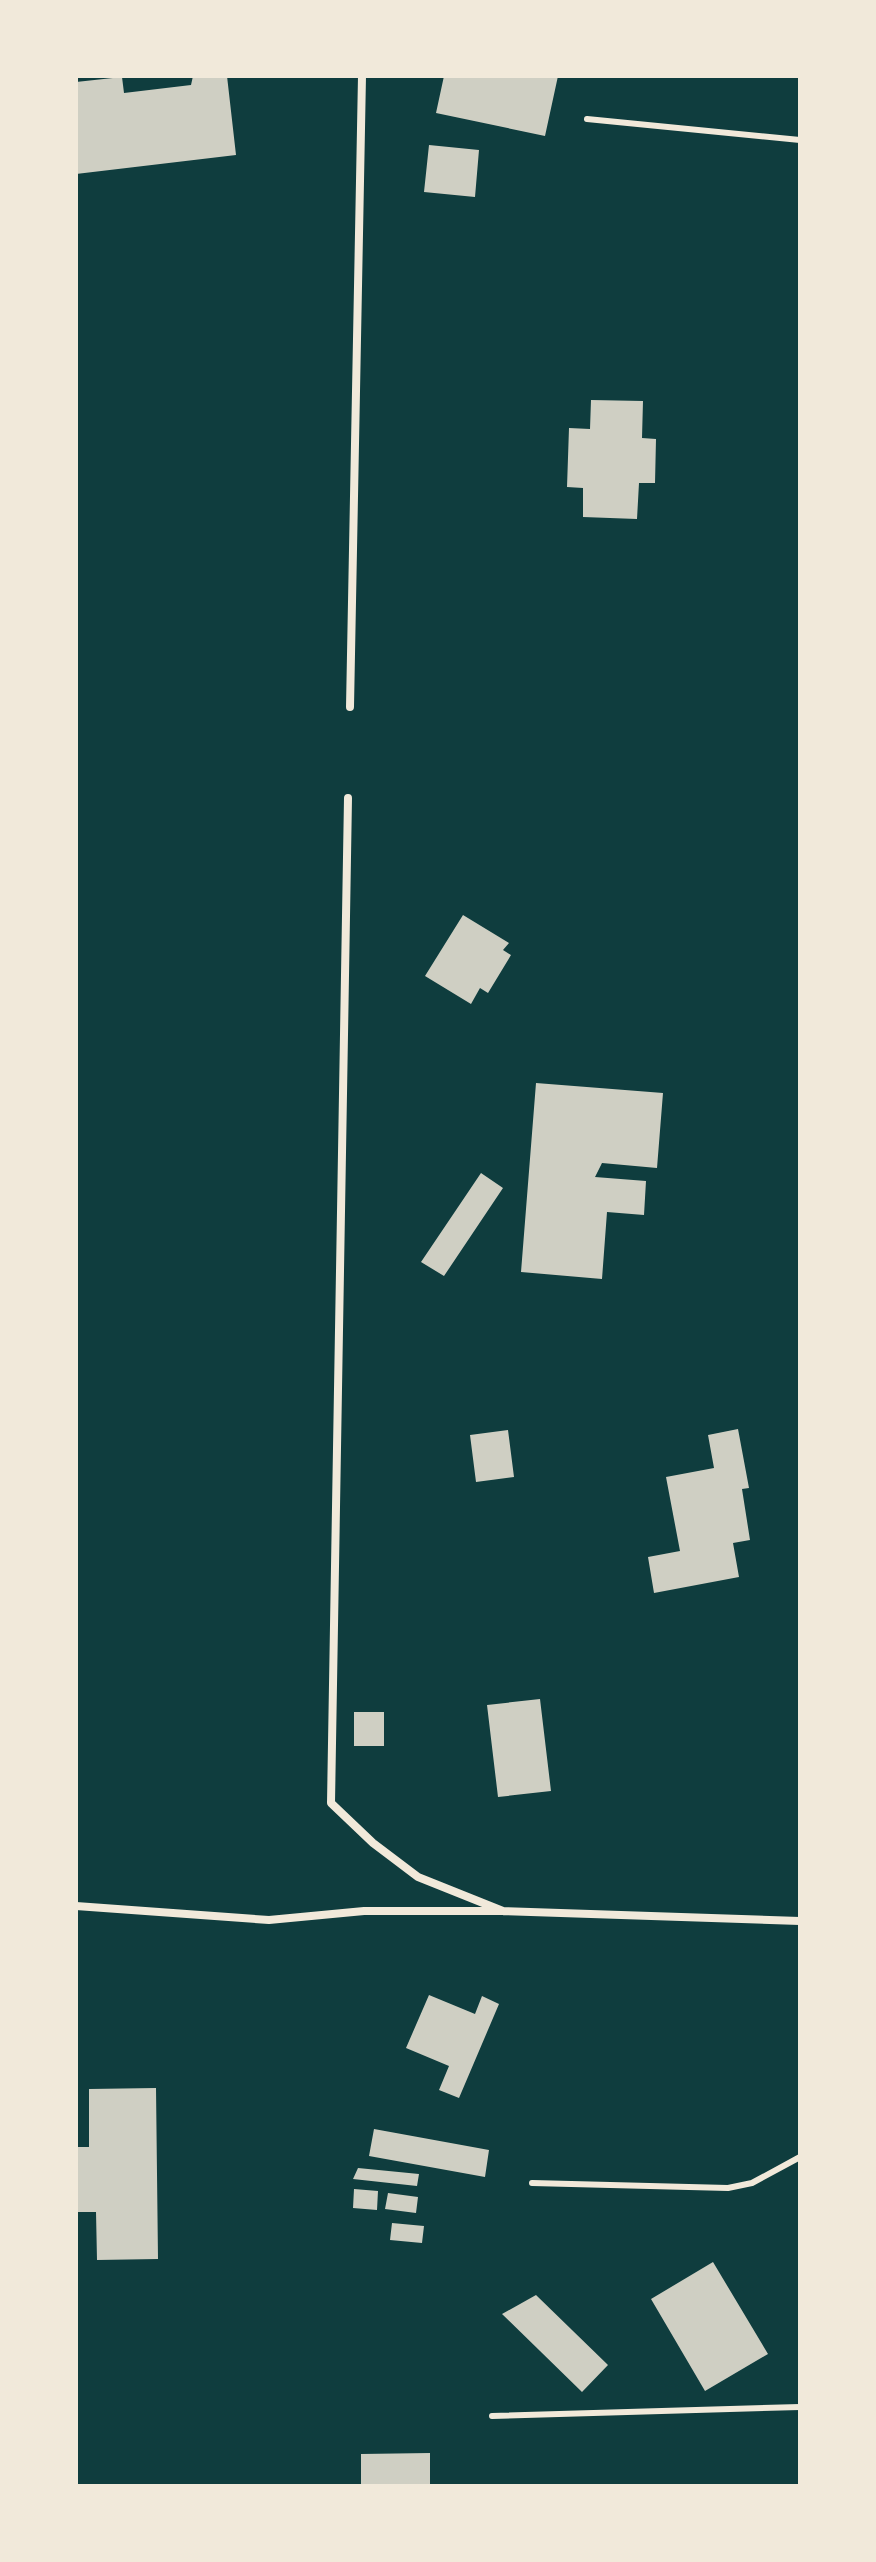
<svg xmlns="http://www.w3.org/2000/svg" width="876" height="2562" viewBox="0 0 876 2562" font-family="'Titillium Web',sans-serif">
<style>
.building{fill:#cfcfc3}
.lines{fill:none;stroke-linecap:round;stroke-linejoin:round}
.service{stroke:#f1e9da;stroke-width:6}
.minor{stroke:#f1e9da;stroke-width:8}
</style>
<rect width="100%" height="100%" fill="#0f3d3e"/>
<path class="building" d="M193,76H227L236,155L76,174V82L122,77L124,93L191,85Z
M444,76H558L545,136L436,113Z
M429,145L479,150L475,197L424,192Z
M591,400L643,401L642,438L656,439L655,483H639L637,519L583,517V488L567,487L569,428L590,429Z
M463,915L509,943L503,950L511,955L488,993L480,988L471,1004L425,976Z
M536,1083L663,1093L657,1168L602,1163L595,1177L646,1181L644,1215L607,1212L602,1279L521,1272Z
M481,1173L503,1188L444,1276L421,1262Z
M738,1429L749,1488L742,1489L750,1540L733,1543L739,1577L654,1593L648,1557L680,1551L666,1477L714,1468L708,1435Z
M508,1430L514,1477L476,1482L470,1435Z
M540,1699L551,1791L498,1797L487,1705Z
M354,1712H384V1746H354Z
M429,1995L475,2014L482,1996L499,2004L459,2098L439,2090L449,2066L406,2048Z
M156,2088L158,2259L97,2260L96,2212H76V2147H89V2089Z
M374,2129L489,2150L485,2177L369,2156Z
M358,2168L419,2174L417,2186L353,2179Z
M354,2189L378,2191L377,2210L353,2208Z
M388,2193L418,2197L416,2213L385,2209Z
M392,2223L424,2226L422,2243L390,2240Z
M713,2262L768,2354L705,2391L651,2299Z
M536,2295L608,2365L582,2392L502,2314Z
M430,2453V2486H361V2454Z"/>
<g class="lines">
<path class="service" d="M587,119L800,140
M532,2183L728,2188L752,2183L800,2157
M492,2416L800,2407"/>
<path class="minor" d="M350,707L362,76
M348,798L331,1803L373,1843L418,1877L503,1911
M76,1906L269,1920L364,1911H503L800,1921"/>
</g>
<rect width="876" height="2562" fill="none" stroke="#f1e9da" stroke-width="156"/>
</svg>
